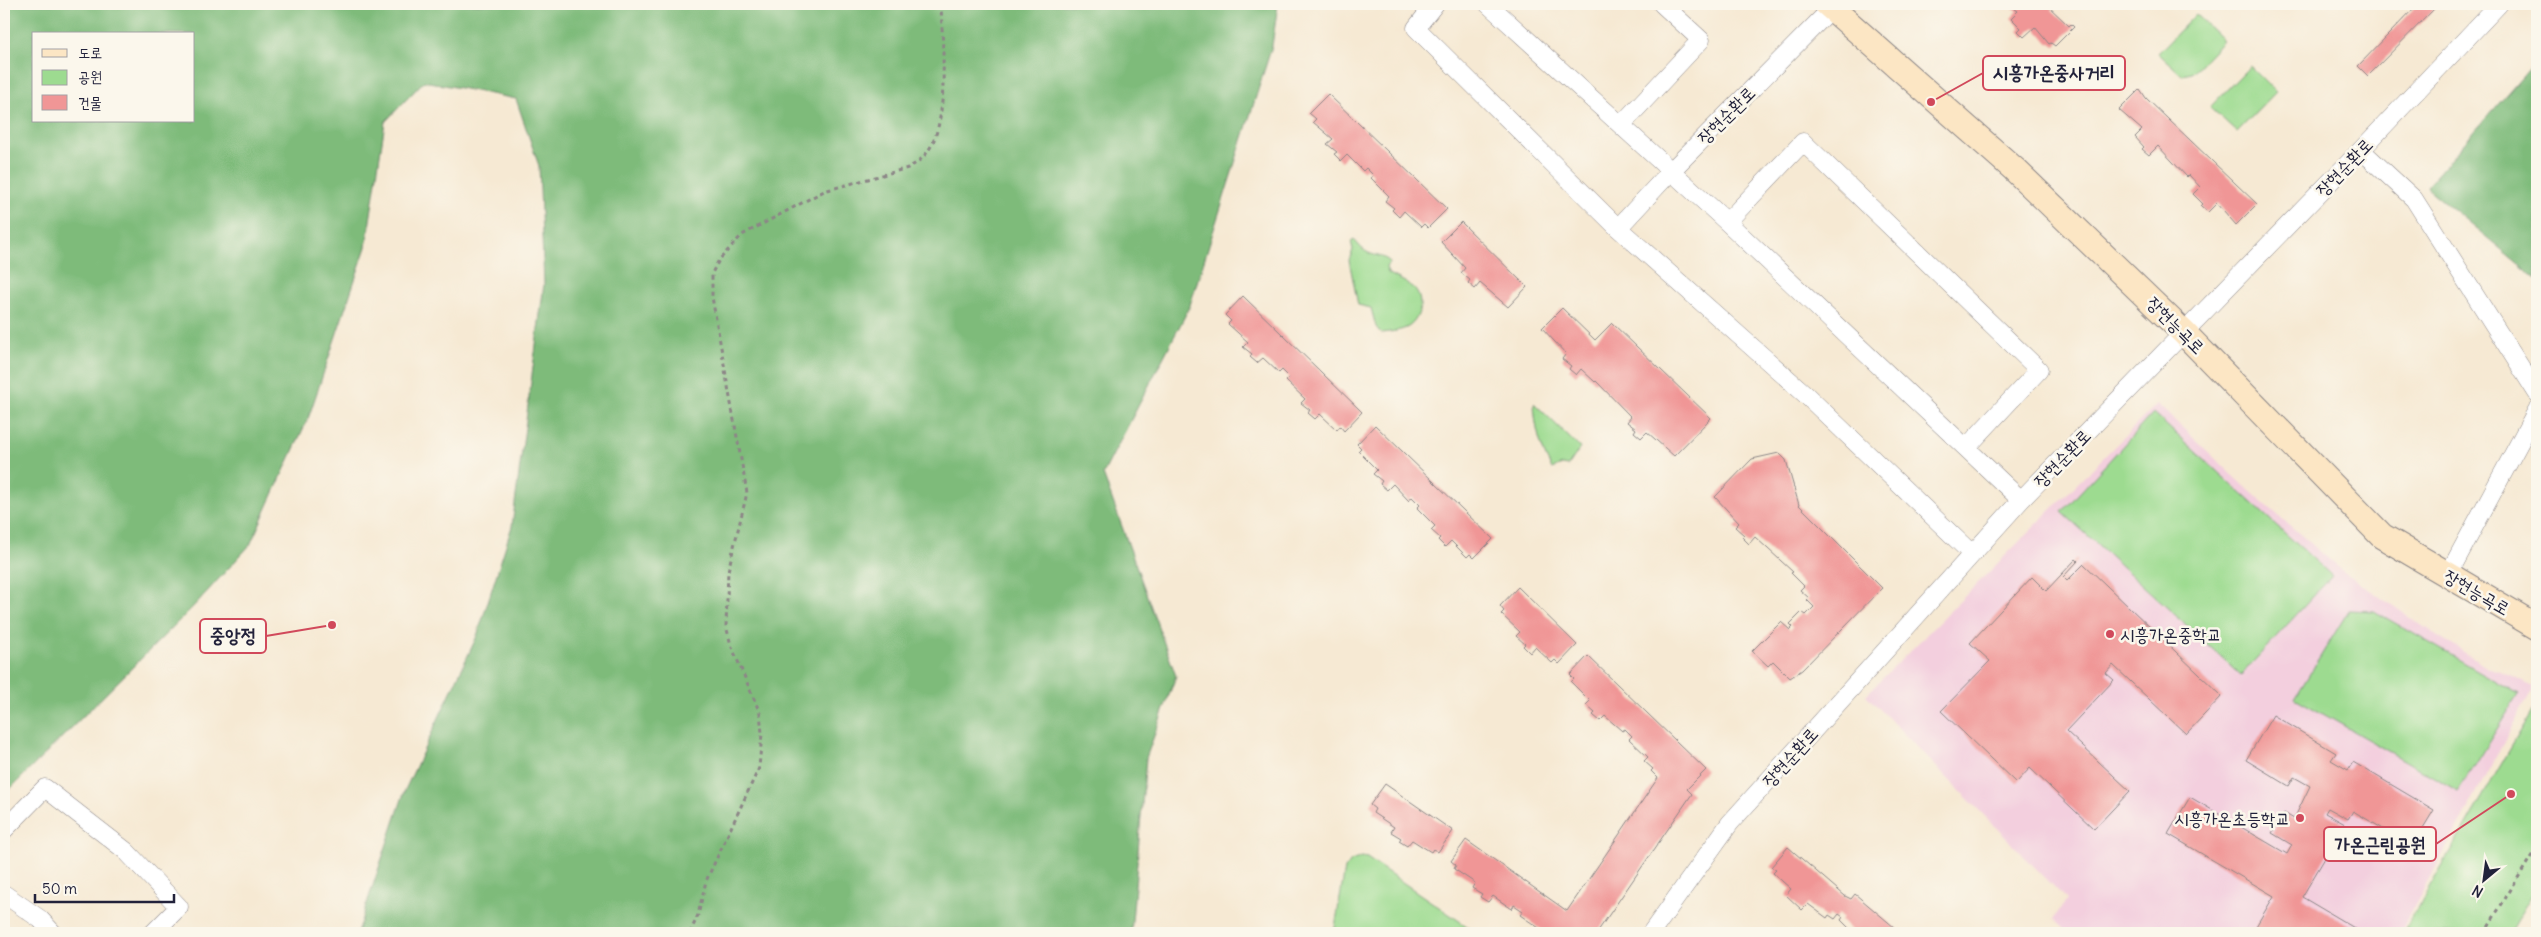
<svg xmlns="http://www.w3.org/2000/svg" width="2541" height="937" viewBox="0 0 2541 937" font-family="Delius,'Poor Story',sans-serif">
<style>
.built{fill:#f3cfde}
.green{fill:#9ddb90;stroke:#607e66}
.forest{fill:#7ebb7a;stroke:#506e5a;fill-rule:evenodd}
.building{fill:#f09696}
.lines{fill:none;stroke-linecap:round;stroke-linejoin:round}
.street-casing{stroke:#8c8687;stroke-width:19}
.secondary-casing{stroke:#8c8687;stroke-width:27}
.path{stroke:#8c8687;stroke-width:3;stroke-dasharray:4 4;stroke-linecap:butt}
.street{stroke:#fff;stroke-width:18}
.secondary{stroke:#fce6c4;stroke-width:25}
.poi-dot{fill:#d1495b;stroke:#fbf7ec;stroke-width:2}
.labels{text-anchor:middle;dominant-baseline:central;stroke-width:5;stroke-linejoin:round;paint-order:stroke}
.street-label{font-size:18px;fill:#22223b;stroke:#fbf7ec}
.poi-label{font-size:18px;fill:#22223b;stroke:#fbf7ec;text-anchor:start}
.leader{fill:none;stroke:#d1495b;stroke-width:2}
.callout-dot{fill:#d1495b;stroke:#fbf7ec;stroke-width:2}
.callout{fill:#fbf7ec;stroke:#d1495b;stroke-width:2}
.callout-label{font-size:19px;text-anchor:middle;font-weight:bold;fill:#22223b}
</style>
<rect width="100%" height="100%" fill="#fbf7ec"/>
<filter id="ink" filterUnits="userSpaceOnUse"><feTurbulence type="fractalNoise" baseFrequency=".02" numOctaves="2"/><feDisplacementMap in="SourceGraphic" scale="10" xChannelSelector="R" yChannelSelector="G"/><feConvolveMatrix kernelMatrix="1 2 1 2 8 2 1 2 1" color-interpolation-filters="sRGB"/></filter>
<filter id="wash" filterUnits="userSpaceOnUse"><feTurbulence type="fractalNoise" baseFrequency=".0096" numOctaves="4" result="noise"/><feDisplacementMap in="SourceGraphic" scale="20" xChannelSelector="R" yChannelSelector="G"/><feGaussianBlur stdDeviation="1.12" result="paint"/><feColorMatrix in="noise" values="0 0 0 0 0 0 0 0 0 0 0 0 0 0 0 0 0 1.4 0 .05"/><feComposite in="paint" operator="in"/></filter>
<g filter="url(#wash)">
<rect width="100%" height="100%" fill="#f6e9d3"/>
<path class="built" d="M2157,404L2249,490L2346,574L2430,631L2488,667L2534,687L2400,933H2068L2053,919L2067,900L1866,695Z"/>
<path class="green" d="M2196,14L2223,40L2192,73L2182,75L2158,53Z
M2250,66L2276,92L2237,132L2210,107Z
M1354,239C1369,261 1378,251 1390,262L1386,267L1388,273C1396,278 1405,281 1412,287C1425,297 1421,319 1408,327C1401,331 1389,332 1381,333L1376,327L1371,308L1358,305L1349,260L1353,250L1351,241Z
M1534,403L1580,448L1568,466L1562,465L1552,469C1540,448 1535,427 1534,403Z
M2153,413L2332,576L2241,675L2062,512Z
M2349,610L2374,611L2519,694L2458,791L2295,698Z
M2537,703V886L2509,933H2403Z
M1362,857L1367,858L1477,933H1334L1345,869L1351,861Z"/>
<path class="forest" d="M4,4H1278L1272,46L1189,308L1103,474L1176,676L1146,758L1131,933H357L405,790L477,636L512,526L544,284L539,166L516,99L424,81L385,122L366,247L309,416L250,545L192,608L4,795ZM34,34H194V121H34Z
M2537,60V279L2426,187Z"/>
<g id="blocks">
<path class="building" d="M2008,4H2046L2069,26L2071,24L2074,27L2055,46L2051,43L2049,44L2035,27L2024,37L2018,31L2021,28L2011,18L2018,11Z
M2418,4H2439L2368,76L2358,66Z
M2140,89L2146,98L2257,204L2236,225L2217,203L2208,212L2201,206L2203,204L2193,194L2200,187L2189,175L2187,177L2158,146L2149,155L2142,149L2144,147L2135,137L2142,130L2119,110Z
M1328,94L1447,209L1428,228L1424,224L1421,227L1404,211L1399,217L1392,210L1394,208L1385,201L1389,196L1371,178L1373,175L1366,168L1363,171L1347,155L1341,161L1334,154L1337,152L1327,144L1333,139L1313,122L1316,119L1309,113Z
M1461,222L1527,287L1508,307L1480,283L1475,289L1468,283L1470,280L1461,273L1465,268L1441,242Z
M1243,296L1362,412L1344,431L1340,426L1337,430L1320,414L1315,419L1308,413L1310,410L1301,403L1305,399L1286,381L1289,377L1282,370L1279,373L1263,358L1257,363L1250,357L1252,354L1243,347L1248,342L1228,324L1231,321L1225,315Z
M1562,308L1595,340L1612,323L1711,418L1674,456L1647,432L1641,438L1634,432L1636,429L1627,422L1631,417L1596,381L1595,382L1581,369L1576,375L1569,369L1571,366L1562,359L1566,354L1542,328Z
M1375,425L1493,539L1474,558L1470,554L1467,557L1451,541L1445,547L1438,540L1440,538L1431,530L1435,526L1417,508L1420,505L1412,497L1409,501L1393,484L1387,490L1380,484L1382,481L1373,474L1377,470L1358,451L1361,448L1357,444Z
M1779,453L1786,460L1799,505L1882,588L1802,670L1790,678L1773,661L1768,666L1752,651L1781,622L1790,630L1793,627L1790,624L1802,612L1806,615L1814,607L1807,600L1809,598L1800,590L1804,586L1791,573L1793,572L1755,537L1749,544L1742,537L1744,535L1735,527L1739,523L1715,497L1752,459Z
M2076,559L2078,561L2063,577L2067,581L2084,564L2222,696L2186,734L2113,665L2106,673L2114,680L2066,731L2130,791L2094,829L2030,768L2016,783L1941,711L1990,661L1970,643L2032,577L2046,591Z
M1518,587L1577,645L1559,664L1555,660L1552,663L1535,647L1530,653L1523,646L1525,644L1516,636L1520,632L1501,614L1504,611L1500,606Z
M1588,656L1706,770L1687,789L1692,794L1598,931L1601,933H1539L1542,930L1520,915L1523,911L1514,905L1512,909L1493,896L1488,902L1480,897L1482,894L1472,888L1475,883L1454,869L1456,865L1451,861L1466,840L1567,911L1658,778L1651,771L1653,769L1644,761L1648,757L1629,739L1632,736L1625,729L1622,731L1605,716L1600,721L1593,715L1595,713L1586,705L1590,701L1571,682L1574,679L1570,675Z
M2273,715L2336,753L2331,760L2348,770L2353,762L2434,810L2412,846L2353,811L2348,819L2328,808L2325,813L2345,824L2302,897L2356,929L2354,933H2252L2274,896L2168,834L2190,797L2287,854L2292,845L2272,833L2284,813L2294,819L2310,786L2294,777L2289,786L2246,760Z
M1385,784L1453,831L1438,852L1433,849L1431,852L1412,840L1407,846L1399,841L1401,838L1391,832L1394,827L1373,813L1375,809L1370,805Z
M1788,847L1845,896L1851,899L1855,894L1901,933H1854L1841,920L1843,917L1839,914L1835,919L1829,915L1827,918L1808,904L1802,910L1786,895L1791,889L1773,873L1776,870L1771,867Z"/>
</g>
</g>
<g filter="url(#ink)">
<use href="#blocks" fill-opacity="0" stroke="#8c8687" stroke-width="1"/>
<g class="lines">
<defs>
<path id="street" d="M1435,4L1416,28L1618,228L1805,394L1972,554
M1488,4L1727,222L2021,500
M1622,124L1701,40L1662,4
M2361,150L2414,199L2537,393
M1727,222L1803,142L2039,370L1967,447
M1618,228L1671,171L1836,4
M2448,575L2537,410
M4,830L45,788L126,851L179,907L153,933
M4,894L40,919L53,933
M1651,933L1730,823L2021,500L2361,150L2499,4"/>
<path id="secondary" d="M1827,4L2014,169L2184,333L2382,536L2537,627"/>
</defs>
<use href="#street" class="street-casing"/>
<use href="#secondary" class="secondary-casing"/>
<path class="path" d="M690,933L698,915L706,881L759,768L762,733L760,713L731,645L726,626L728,571L747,493L712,297V273L719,260L742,235L824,191L908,168C915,164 923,159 928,151C950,120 942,42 941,4
M2484,933L2537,847"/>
<use href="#street" class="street"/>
<use href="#secondary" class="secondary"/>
</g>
</g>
<g class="poi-dot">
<circle cx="2110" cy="634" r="5"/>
<circle cx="2300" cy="818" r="5"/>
</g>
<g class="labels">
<g class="street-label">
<text transform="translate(1726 115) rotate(-45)">장현순환로</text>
<text transform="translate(2344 167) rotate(-46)">장현순환로</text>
<text transform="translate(2176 325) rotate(45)">장현능곡로</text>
<text transform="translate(2062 458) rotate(-46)">장현순환로</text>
<text transform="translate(2477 592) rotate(30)">장현능곡로</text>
<text transform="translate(1790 757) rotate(-48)">장현순환로</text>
</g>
<g class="poi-label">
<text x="2120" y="634">시흥가온중학교</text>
<text x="2290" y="818" text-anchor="end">시흥가온초등학교</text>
</g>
</g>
<path class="leader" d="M1931 102L1983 73M332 625L266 636M2511 794L2436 844"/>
<g class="callout-dot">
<circle cx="1931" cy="102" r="5"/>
<circle cx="332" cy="625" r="5"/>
<circle cx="2511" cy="794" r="5"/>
</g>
<g class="callout">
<rect x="1983" y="56" width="142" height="34" rx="5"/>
<rect x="200" y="619" width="66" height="34" rx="5"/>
<rect x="2324" y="827" width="112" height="34" rx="5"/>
</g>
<g class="callout-label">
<text x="2054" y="79">시흥가온중사거리</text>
<text x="233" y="642">중앙정</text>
<text x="2380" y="851">가온근린공원</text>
</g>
<rect width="2541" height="937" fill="none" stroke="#fbf7ec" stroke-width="20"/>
<rect x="32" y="32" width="162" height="90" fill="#fbf7ec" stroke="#a4a2a5"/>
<rect x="42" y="49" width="25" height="8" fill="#fce6c4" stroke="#a4a2a5"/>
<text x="78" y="58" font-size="15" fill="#22223b">도로</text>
<rect x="42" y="70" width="25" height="15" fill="#9ddb90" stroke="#a4a2a5"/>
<text x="78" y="82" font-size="15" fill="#22223b">공원</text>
<rect x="42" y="95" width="25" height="15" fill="#f09696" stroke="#a4a2a5"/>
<text x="78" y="108" font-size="15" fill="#22223b">건물</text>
<g transform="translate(2484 880) rotate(209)" stroke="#fbf7ec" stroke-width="4" paint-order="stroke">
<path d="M0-4L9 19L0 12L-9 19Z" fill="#22223b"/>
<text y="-8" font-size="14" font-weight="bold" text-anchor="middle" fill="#22223b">N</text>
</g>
<path d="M35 894v8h139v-8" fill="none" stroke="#22223b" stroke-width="2.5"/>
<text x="42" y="894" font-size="15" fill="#22223b" stroke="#fbf7ec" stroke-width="4" paint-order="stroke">50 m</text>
</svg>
